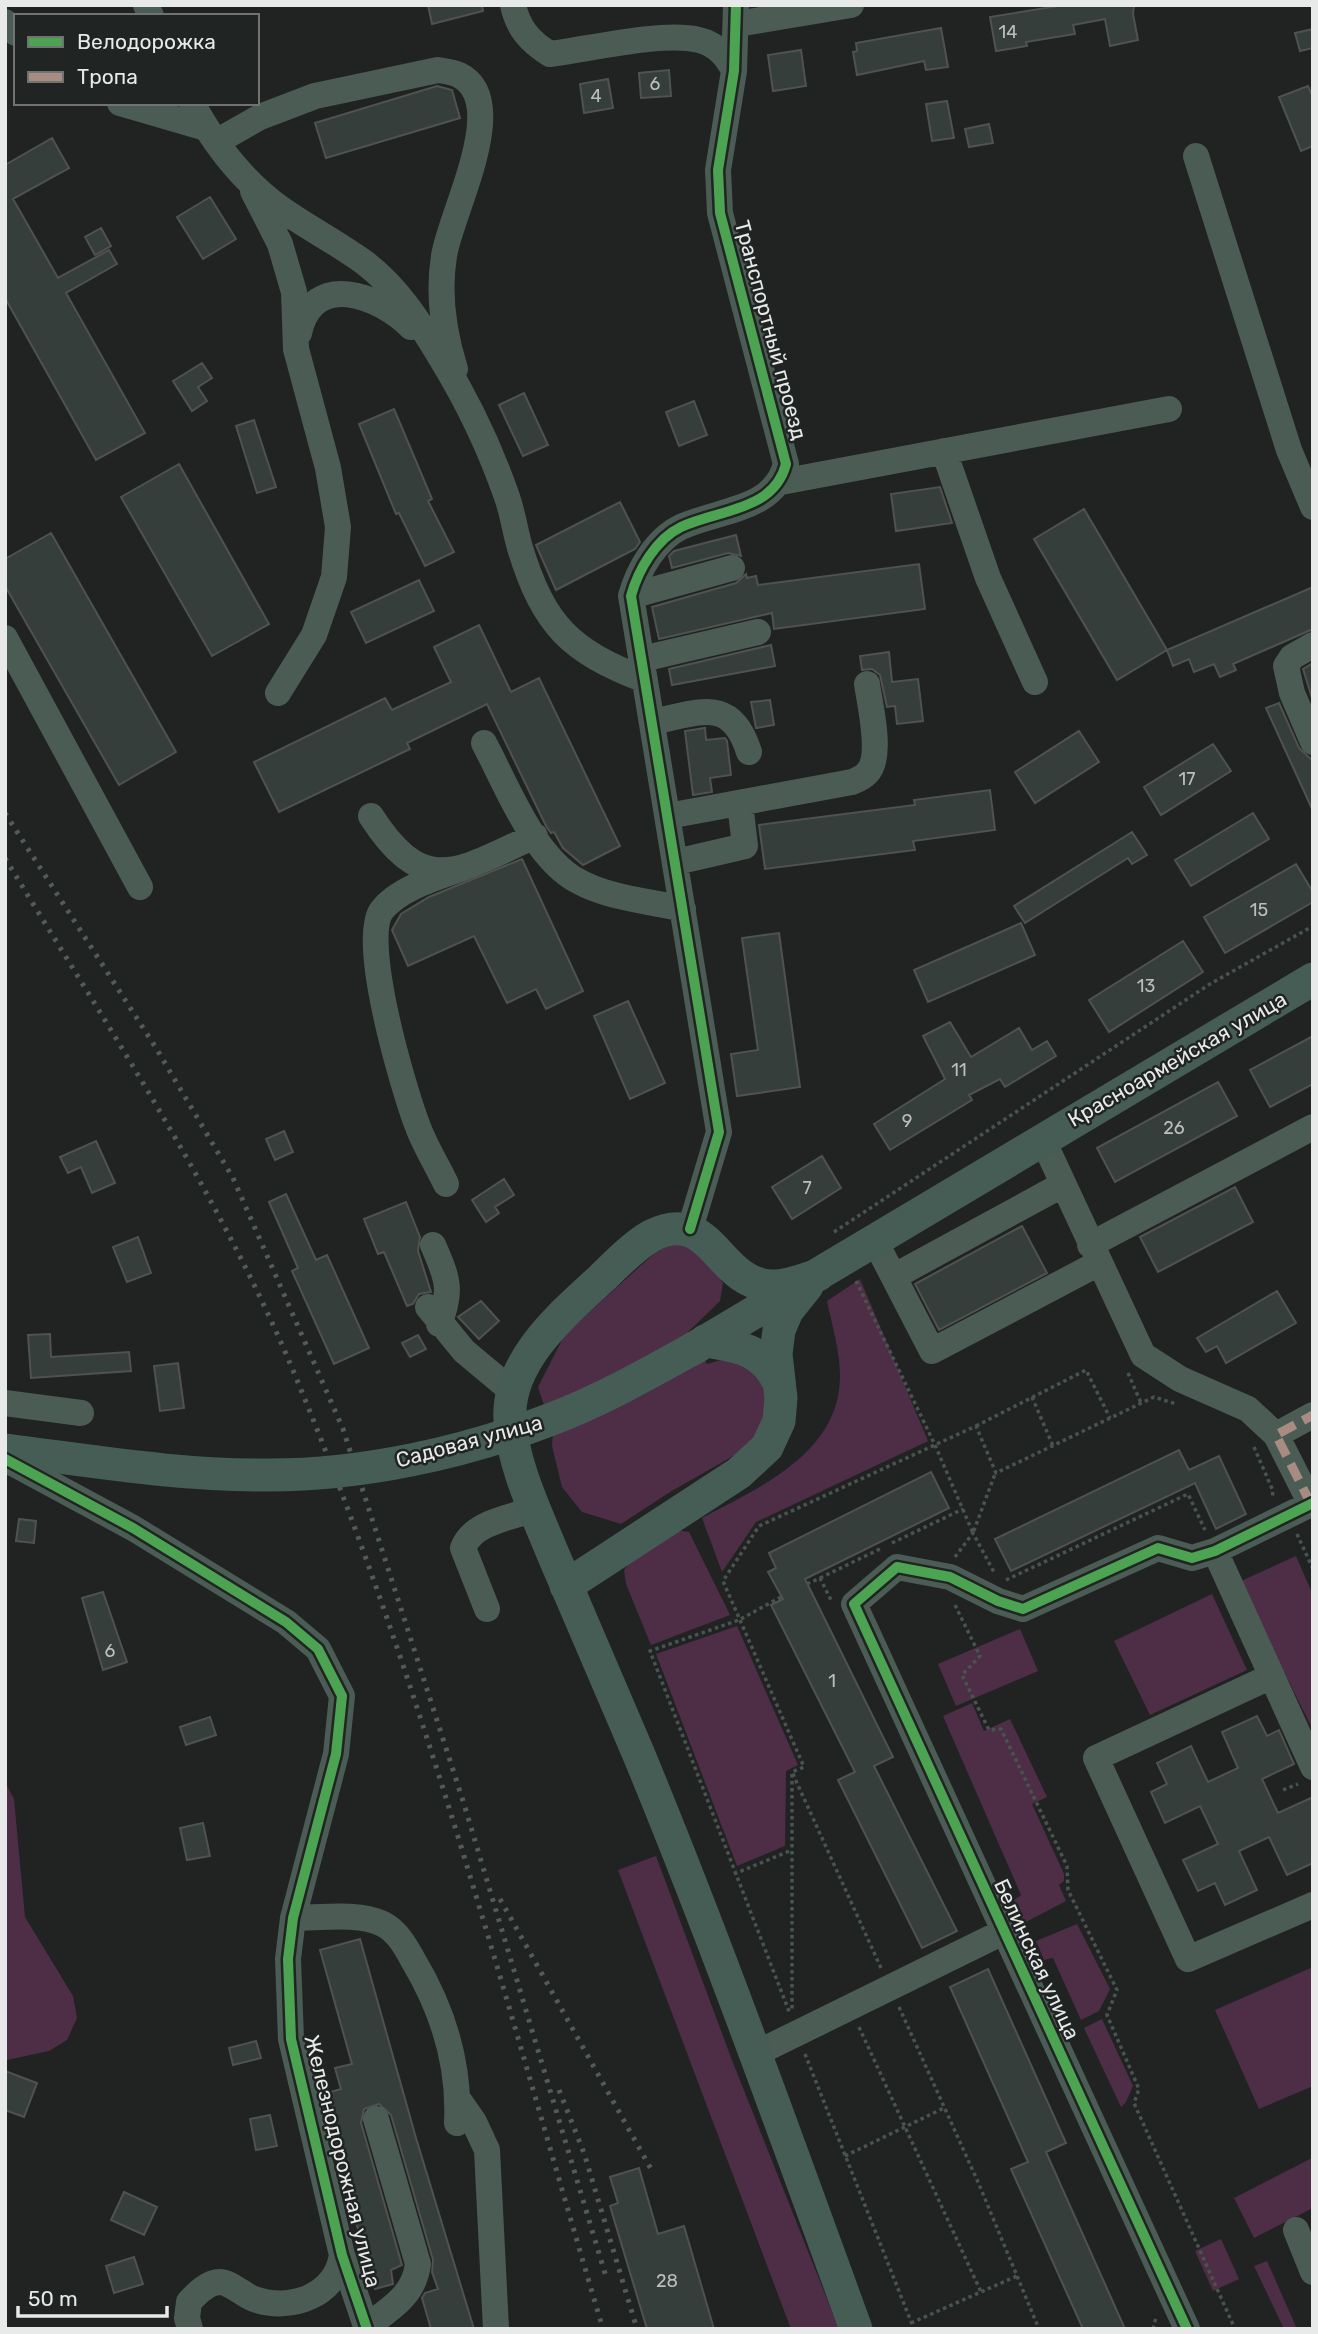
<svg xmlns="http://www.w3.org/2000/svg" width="1318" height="2334" viewBox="0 0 1318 2334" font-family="Rubik,sans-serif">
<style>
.green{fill:#4d2e46}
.building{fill:#353e3b;stroke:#505251;stroke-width:2}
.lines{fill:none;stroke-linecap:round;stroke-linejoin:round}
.path{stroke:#485450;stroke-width:3.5;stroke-dasharray:3.5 3.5;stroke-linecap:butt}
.minor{stroke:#4b5c55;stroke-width:26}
.major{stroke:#455d54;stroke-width:33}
.rail{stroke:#515c58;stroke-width:5;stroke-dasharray:3.5 7;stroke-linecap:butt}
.major-bridge{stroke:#455d54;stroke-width:33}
.quiet{stroke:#a88b81;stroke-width:9;stroke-dasharray:18 9;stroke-linecap:butt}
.cycleway-casing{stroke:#202422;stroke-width:15}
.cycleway{stroke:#4ca352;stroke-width:10}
.labels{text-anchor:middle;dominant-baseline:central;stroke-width:5;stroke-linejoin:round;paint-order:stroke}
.number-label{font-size:18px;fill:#babfbe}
.street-label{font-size:21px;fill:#e7eae9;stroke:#202422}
</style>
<rect width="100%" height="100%" fill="#212322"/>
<path class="green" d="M678,1242L705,1254L723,1283L720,1301L688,1332L707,1364L728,1358L757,1365L773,1386L756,1443L670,1492L621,1524L582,1512L562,1487L552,1446L553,1432L538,1387L565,1334L657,1251Z
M860,1279L928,1441L756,1522L722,1572L702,1518C760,1487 840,1453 840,1376C840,1351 832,1325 827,1301Z
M674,1530L689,1532L730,1615L651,1645L626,1584L624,1570L645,1545Z
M1296,1556L1313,1595V1730L1239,1582Z
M1212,1594L1247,1670L1150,1715L1114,1641Z
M737,1626L798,1765L786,1771L785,1846L737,1866L656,1654Z
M1020,1629L1038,1671L956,1706L938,1664Z
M972,1703L984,1731L1010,1719L1047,1797L1032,1804L1064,1874V1881L1059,1885L1066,1901L1024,1923L1014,1900L1021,1895L943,1716Z
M5,1782L14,1799L25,1917L73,1996L77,2018L67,2040L49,2051L7,2060Z
M656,1856L733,2063L839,2329H791L618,1870Z
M1077,1924L1110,1989L1099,2011L1081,2020L1053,1958L1044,1960L1036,1941Z
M1313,1967V2086L1259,2109L1215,2010Z
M1102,2019L1133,2086L1126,2102L1121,2107L1084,2028Z
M1312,2158L1313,2208L1254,2238L1234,2198Z
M1221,2239L1239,2279L1213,2291L1195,2251Z
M1267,2261L1297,2329H1284L1254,2266Z"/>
<path class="building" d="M428,5H482L483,11L432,24Z
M1064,5H1134L1133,14L1138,40L1110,46L1105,19L1073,25L1075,34L1026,42L1027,46L996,51L990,17Z
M941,28L948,67L926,70L924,61L857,75L853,52L857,51L856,43Z
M1313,29V48L1300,51L1295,33Z
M801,50L806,86L773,91L768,55Z
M669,70L671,96L641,98L639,73Z
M608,79L613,108L584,113L580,84Z
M437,86L452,90L460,118L326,158L315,123Z
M1308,86L1313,97V146L1301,151L1279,97Z
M947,101L954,138L932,141L926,104Z
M989,124L993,143L969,147L965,129Z
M52,138L69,168L13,199L58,278L109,250L117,264L66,293L145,433L96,460L5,298V165Z
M210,197L236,239L203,259L177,217Z
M101,228L111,246L95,255L85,237Z
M202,363L212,378L198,387L207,401L192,411L173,381Z
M524,393L548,445L523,456L499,405Z
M694,401L707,435L679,446L666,412Z
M394,409L432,499L428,501L454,552L425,566L399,513L396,514L359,424Z
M254,420L276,487L257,493L236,426Z
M179,464L269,624L212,656L121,497Z
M940,487L952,523L896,531L891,494Z
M620,502L640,542L635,549L556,590L536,545Z
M1084,509L1167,650L1117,680L1034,539Z
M51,533L176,752L119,785L5,586V559Z
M736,535L741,556L728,553L672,568L669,556L674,551Z
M919,564L925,609L774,629L772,613L659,639L652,607L736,583L746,574L747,578L756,576L758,585Z
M419,580L434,611L366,643L351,612Z
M1313,587V629L1233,664L1236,670L1220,677L1214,664L1194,672L1189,659L1173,666L1167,650Z
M479,625L511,692L539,678L620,846L583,865L563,848L554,832L551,833L546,826L487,704L407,743L410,749L279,812L254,762L385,698L392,710L451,682L434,647Z
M771,645L775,666L672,685L669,669Z
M889,652L892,682L918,679L923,721L897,724L895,706L887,707L880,675L872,669L862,670L860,656Z
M1313,663V701L1303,669Z
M770,700L774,725L756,728L751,702Z
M1279,703L1299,748L1313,761V811L1266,708Z
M705,728L706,740L725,738L727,741L731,775L710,778L712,792L693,795L685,731Z
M1079,731L1099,762L1035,803L1015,772Z
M1213,744L1231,771L1161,815L1144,787Z
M990,790L995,830L913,841L915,850L765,869L759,825L915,805L914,800Z
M1253,813L1269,839L1191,886L1175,860Z
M1132,832L1147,855L1132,864L1128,858L1025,923L1014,906Z
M522,859L583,991L546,1009L536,989L507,1003L474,936L408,966L392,930L401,914L429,897Z
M1296,864L1313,892V902L1225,953L1204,917Z
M1021,923L1035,955L928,1002L914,970Z
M779,933L800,1087L737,1096L731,1054L758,1050L742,938Z
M1183,941L1203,972L1109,1032L1089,1000Z
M628,1001L665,1083L630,1099L594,1016Z
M950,1022L971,1057L1019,1028L1032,1050L1047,1041L1056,1056L1005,1087L1000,1079L969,1095L972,1100L890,1150L874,1124L945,1079L923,1036Z
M1313,1036V1084L1270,1107L1250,1070Z
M1218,1082L1237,1116L1115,1182L1097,1148Z
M284,1131L293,1152L275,1160L266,1139Z
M96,1141L115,1183L92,1193L81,1167L68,1173L60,1157Z
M822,1156L841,1188L792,1219L772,1187Z
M504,1179L514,1195L495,1207L499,1213L486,1222L472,1200Z
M1235,1187L1253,1222L1158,1272L1140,1237Z
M286,1194L316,1260L327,1255L369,1348L334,1364L292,1271L298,1268L269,1202Z
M406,1202L420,1237L418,1251L431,1292L419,1294L413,1304L407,1306L384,1252L378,1254L364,1219Z
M1022,1226L1047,1273L939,1330L915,1284Z
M138,1237L151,1273L127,1282L113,1247Z
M1277,1291L1296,1323L1226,1363L1217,1346L1206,1352L1197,1338Z
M481,1301L499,1321L479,1339L458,1317Z
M50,1334L51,1357L129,1352L131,1371L31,1378L28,1335Z
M418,1335L426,1349L410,1357L402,1343Z
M178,1363L184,1408L160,1411L154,1366Z
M1179,1450L1189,1470L1219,1456L1246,1514L1216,1529L1195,1483L1011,1571L995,1539Z
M931,1472L949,1508L805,1579L893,1757L874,1766L957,1931L922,1948L838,1780L855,1772L771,1605L783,1599L768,1572L776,1568L769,1553Z
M19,1519L36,1521L34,1543L16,1541Z
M103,1592L127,1662L103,1670L82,1598Z
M1257,1716L1267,1736L1279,1730L1294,1764L1262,1779L1278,1813L1313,1797V1863L1287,1875L1269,1837L1239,1851L1257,1890L1225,1905L1215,1883L1198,1891L1183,1860L1218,1844L1200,1806L1165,1823L1151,1792L1167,1784L1157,1763L1191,1746L1208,1782L1238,1768L1222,1732Z
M210,1717L216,1735L186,1745L180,1727Z
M203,1823L210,1856L187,1860L180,1828Z
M360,1939L416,2138L474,2329H431L422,2298L425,2293L438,2289L432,2272L433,2260L391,2115L379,2104L364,2109L361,2123L402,2265L391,2270L393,2284L375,2289L320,2095L341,2089L335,2068L352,2064L320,1950Z
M988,1969L1066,2143L1046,2152L1125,2329H1083L1011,2169L1028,2162L950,1987Z
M256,2041L261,2058L233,2065L229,2048Z
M5,2071L37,2083L24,2117L5,2110Z
M270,2115L277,2146L256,2150L250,2119Z
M639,2168L658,2234L684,2226L714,2329H647L610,2206L618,2203L610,2177Z
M124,2192L157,2207L144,2235L111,2220Z
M134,2257L143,2284L114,2293L106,2266Z"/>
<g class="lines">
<path class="path" d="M834,1232L1210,984L1313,926
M856,1281L935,1445L973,1533L995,1474
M1128,1373L1141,1403
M1032,1397L1053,1446
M976,1426L1086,1370L1110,1418
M1254,1447L1273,1491L1272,1499
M1297,1534L1313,1569
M892,1543L963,1509
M955,1557L973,1533L995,1574
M820,1578L882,1548
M1006,1580L1188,1494L1205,1530
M807,1584L820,1578L831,1600
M781,1597L739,1620L650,1651L790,2014
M955,1605L980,1656L962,1675L989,1730L1001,1729L1067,1866L1068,1890L1117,1990L1107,2015L1139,2089L1134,2103L1235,2329
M792,1774V2012
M1283,1790L1298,1784
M734,1874L792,1850
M881,1968L792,1772L804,1767L723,1581L759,1526L976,1426L996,1473L1154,1397L1176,1404
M899,2007L978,2182L1039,2329
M859,2027L981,2292
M805,2054L914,2329
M845,2156L944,2108
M911,2323L1017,2276
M1153,2329L1156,2317"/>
<path class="minor" d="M146,5L151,16
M513,5C518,28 530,42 550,54C590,49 663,31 699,40C716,44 727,56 734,71
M5,22L16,33
M737,24L851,5
M120,103L206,128
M192,103C214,144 243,181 280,208C308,228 338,243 365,263C398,288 420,323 441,358C468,402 490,448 507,497C513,514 515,531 520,548C544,626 570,651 645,680
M216,142L260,117L315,96L438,70C444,71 453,72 459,75C512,101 450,214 444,256C438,293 444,334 455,369
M1196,156L1289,450L1313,507
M253,191L280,244L294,292L296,349L328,468L338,527L334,577L314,635L278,693
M299,333C312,270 379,295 411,327
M944,451L988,578L1035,682
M781,482L1169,409
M631,596L732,568
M5,638L140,887
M1313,645L1292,657L1286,666L1292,693L1313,742
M642,659L758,632
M652,722C699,713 731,695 749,752
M484,743C507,786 534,858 578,881C608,898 649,901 683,909
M371,816C425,900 459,870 535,836
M668,816L852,782C857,780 864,777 867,773C883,758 870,705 867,684
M676,862L745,846L740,803
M1042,1138L1143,1355L1180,1379L1248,1409L1276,1435
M446,1184C437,1165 425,1146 418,1127C404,1091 359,939 382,910C401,886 443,876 471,865
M690,1229L719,1132L631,596C638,570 656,539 681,527C720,509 774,511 786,464L720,213L718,170L734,71L736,5
M875,1241L932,1351L1099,1263
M433,1245C447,1277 453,1290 439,1324
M1090,1245L1313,1127
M895,1276L1062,1185
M428,1307L464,1351L513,1392
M5,1403L81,1413
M5,1459L133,1528L286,1622L318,1649L342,1696L336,1754L293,1918L288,1959L291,2039L342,2255L367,2329
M1311,1504L1276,1435L1313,1415
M1215,1551L1313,1767
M487,1609L463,1548C473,1522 510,1518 535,1509
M1272,1676L1096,1758L1188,1959L1313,1905
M293,1918C320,1918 358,1912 383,1924C397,1931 406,1947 413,1960C443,2010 460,2064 457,2123
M755,2054L1003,1932
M458,2099L474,2122L487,2150L496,2329
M1296,2230L1313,2272
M366,2327C390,2309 414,2296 418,2264L376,2119
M190,2329L187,2318L189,2302C197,2293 208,2282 220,2282C232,2283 243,2295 254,2299C290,2312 336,2296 342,2255
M1187,2329L854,1604L897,1567L950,1577L998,1601L1023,1609L1158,1548L1192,1558L1215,1551L1313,1503"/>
<path class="major" d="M818,1275C803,1280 786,1287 770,1286C716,1282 712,1205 651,1236C634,1246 617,1263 603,1277C564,1313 506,1361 510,1420C513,1466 536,1512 553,1554C581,1621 611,1688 639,1755C717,1944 786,2137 856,2329
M705,1341C739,1346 764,1350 779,1383
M696,1347L1313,979
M566,1586L739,1473L767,1447L779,1421L781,1398L776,1354L779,1330L787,1311L807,1286"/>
<path class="rail" d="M5,813L156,1048L233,1178L343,1429L464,1804L607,2280
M5,858C104,1021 218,1192 292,1368C422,1678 507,2007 603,2329
M500,1899L651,2169
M559,2090L584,2153L637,2329"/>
<path class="major-bridge" d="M5,1450C93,1461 181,1476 269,1475C362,1475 463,1453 549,1420C600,1401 649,1373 696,1347"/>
<path class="quiet" d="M1311,1504L1276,1435L1313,1415"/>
<defs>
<path id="cycleway" d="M690,1229L719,1132L631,596C638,570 656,539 681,527C720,509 774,511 786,464L720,213L718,170L734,71L736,5
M5,1459L133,1528L286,1622L318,1649L342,1696L336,1754L293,1918L288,1959L291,2039L342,2255L367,2329
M1187,2329L854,1604L897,1567L950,1577L998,1601L1023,1609L1158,1548L1192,1558L1215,1551L1313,1503"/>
</defs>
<use href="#cycleway" class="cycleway-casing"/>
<use href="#cycleway" class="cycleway"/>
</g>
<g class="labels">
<g class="number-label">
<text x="1008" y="32">14</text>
<text x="655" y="84">6</text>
<text x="596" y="96">4</text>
<text x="1187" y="779">17</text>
<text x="1259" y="910">15</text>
<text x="1146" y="986">13</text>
<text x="959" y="1070">11</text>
<text x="907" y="1121">9</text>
<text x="1174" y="1128">26</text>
<text x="807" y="1188">7</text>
<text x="110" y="1651">6</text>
<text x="832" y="1681">1</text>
<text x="667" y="2281">28</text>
</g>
<g class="street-label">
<text transform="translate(771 330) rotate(75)">Транспортный проезд</text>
<text transform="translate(1177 1059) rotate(-30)">Красноармейская улица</text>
<text transform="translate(469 1441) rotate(-15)">Садовая улица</text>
<text transform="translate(1037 1959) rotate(65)">Белинская улица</text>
<text transform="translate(343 2161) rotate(76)">Железнодорожная улица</text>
</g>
</g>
<rect width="1318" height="2334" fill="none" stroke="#e7eae9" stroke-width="14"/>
<rect x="14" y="14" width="245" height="91" fill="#202422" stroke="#707372" stroke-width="2"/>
<rect x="28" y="37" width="35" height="10" fill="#4ca352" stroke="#707372" stroke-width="2"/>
<text x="77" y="49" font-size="21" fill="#e7eae9">Велодорожка</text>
<rect x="28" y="72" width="35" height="10" fill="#a88b81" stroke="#707372" stroke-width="2"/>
<text x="77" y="84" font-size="21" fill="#e7eae9">Тропа</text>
<path d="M18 2306v10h149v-10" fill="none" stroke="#e7eae9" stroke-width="3.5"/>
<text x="28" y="2306" font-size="21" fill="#e7eae9" stroke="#202422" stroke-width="5" paint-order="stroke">50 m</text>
</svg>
